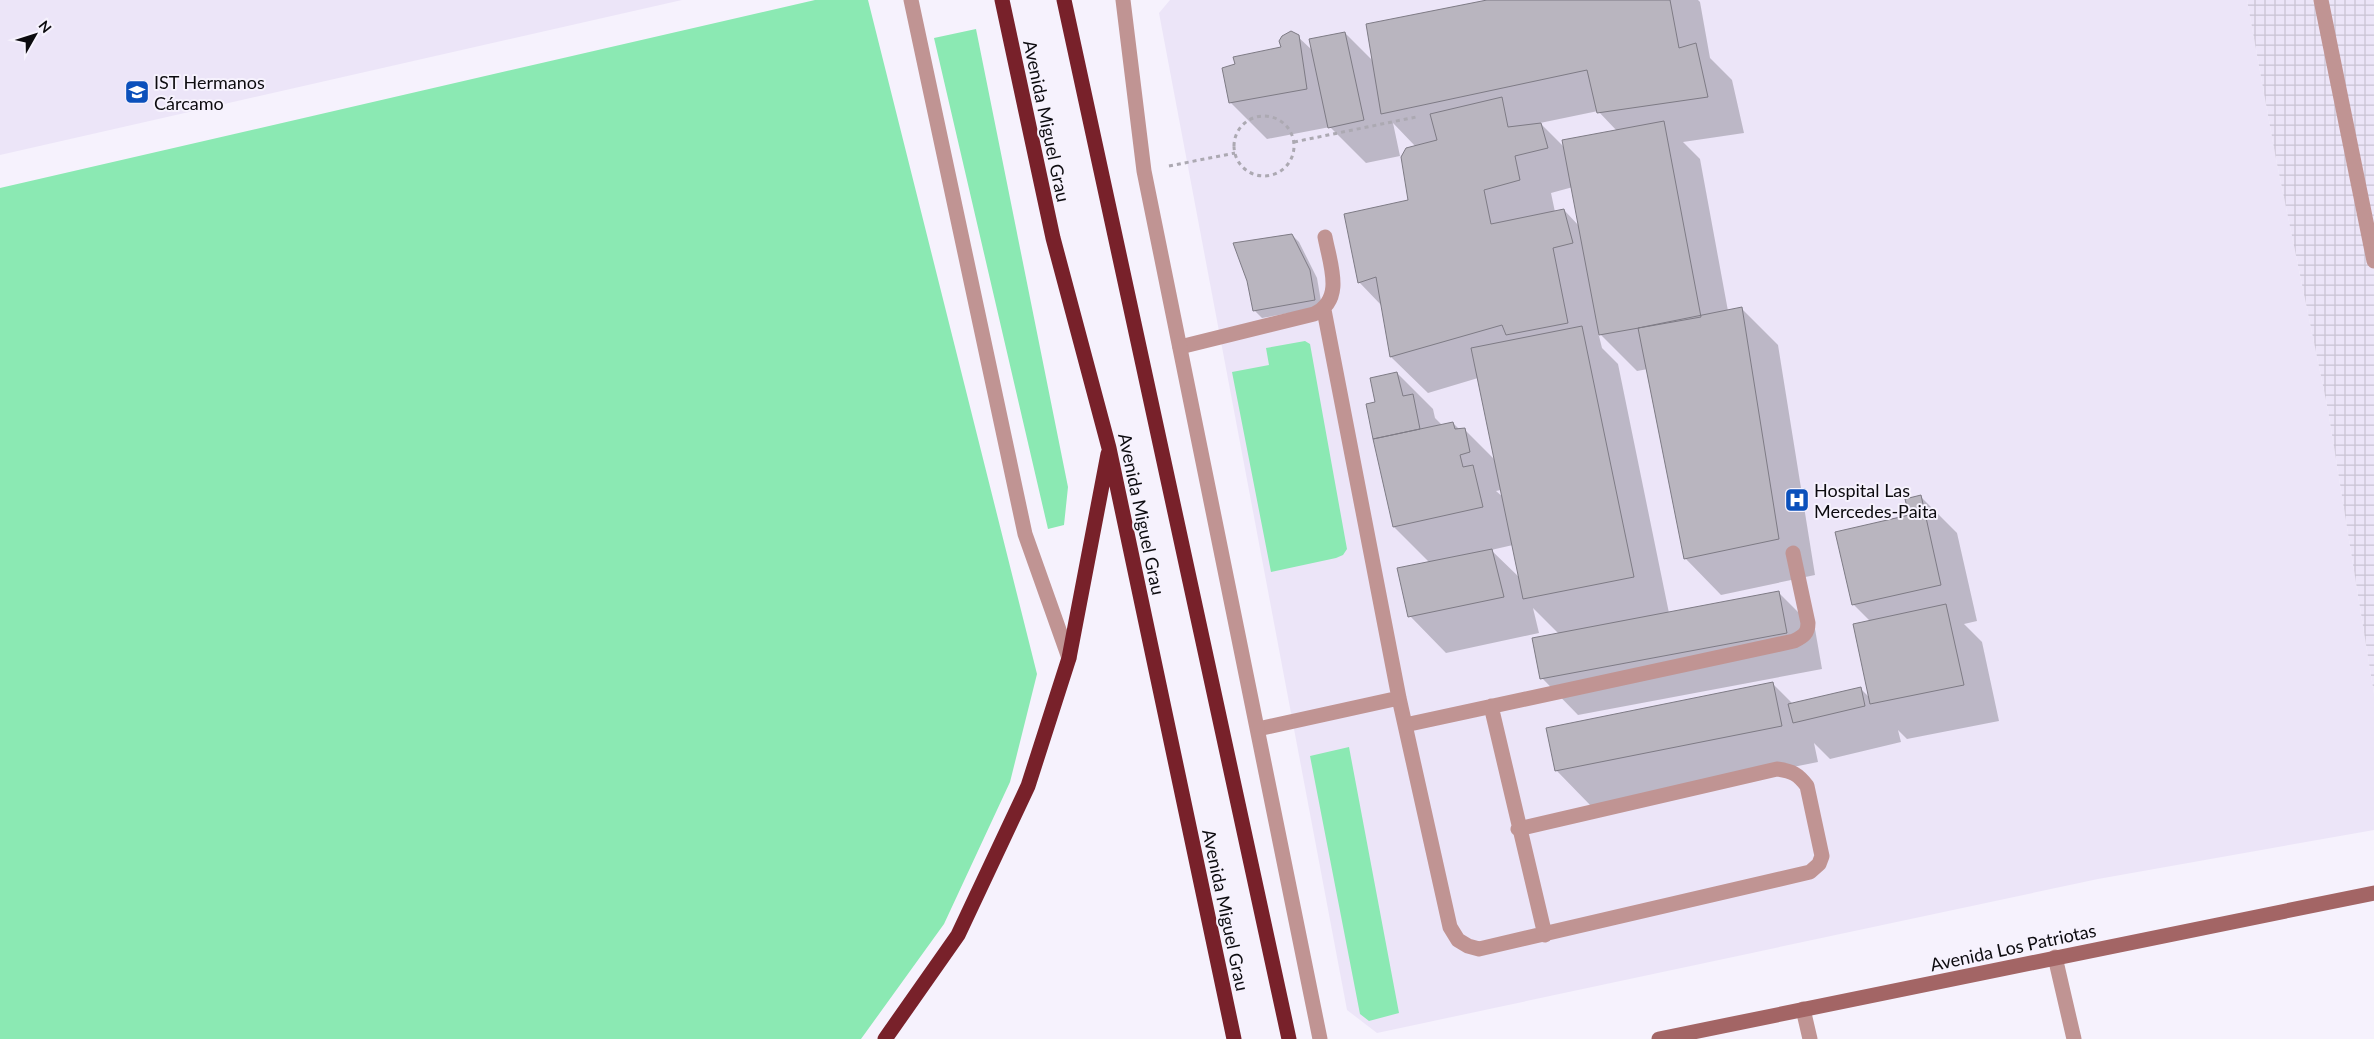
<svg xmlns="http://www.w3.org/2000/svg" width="2374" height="1039" viewBox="0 0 2374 1039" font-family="Lato,sans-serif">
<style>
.built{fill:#ece5f8}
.industrial{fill:url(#industrial-grid)}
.grass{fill:#8be9b3}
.shadow{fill:#0003;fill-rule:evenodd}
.building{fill:#b9b5bf;stroke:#7e7b85}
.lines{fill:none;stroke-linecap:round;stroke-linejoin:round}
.path{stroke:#aca9b2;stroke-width:3;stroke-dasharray:4 4;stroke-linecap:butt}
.lane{stroke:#c09493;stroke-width:15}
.street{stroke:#c09493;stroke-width:15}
.secondary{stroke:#a36565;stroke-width:15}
.highway{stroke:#78212a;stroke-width:15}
.labels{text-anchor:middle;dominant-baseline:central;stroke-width:4;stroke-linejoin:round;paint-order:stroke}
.poi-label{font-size:18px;fill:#0c0b0f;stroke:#f6f2fd;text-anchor:start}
.street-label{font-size:18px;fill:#0c0b0f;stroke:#f6f2fd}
</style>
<defs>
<pattern id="industrial-grid" width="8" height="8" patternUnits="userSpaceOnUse" patternTransform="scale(1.25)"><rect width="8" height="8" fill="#ece5f8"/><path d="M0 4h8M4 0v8" fill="none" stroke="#c9c3d3"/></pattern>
</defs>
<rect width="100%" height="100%" fill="#f6f2fd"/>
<path class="built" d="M0,0H682L0,155Z
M1170,0H2247L2276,159L2328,410L2374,694V830L2098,879L1377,1033L1347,1010L1159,13Z"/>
<path class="industrial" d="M2247,0H2374V694L2328,410L2276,159Z"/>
<path class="grass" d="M815,0H868L1037,674L1010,782L944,924L861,1039H0V188Z
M976,29L1068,487L1064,525L1048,529L934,38Z
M1305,341L1310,344L1347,549L1343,555L1336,558L1271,572L1232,372L1269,365L1266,348Z
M1349,747L1399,1013L1369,1021L1360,1014L1310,756Z"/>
<path class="shadow" d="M1493,0H1698L1700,2L1710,58L1732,80L1744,133L1683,142L1700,159L1728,311L1741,308L1778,345L1815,575L1721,595L1685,558L1648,369L1637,371L1598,332L1602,348L1618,364L1669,613L1778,592L1815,629L1822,669L1578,715L1542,678L1559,634L1533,608L1539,633L1446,653L1410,616L1430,563L1394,527L1367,405L1376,403L1397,373L1433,409L1435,418L1442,425L1453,423L1460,430L1464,429L1495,460L1478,378L1428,393L1391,357L1382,306L1359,282L1410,201L1416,147L1393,123L1400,156L1366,163L1330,127L1267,139L1230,102L1295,34L1313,51L1345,33L1374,62ZM1598,111L1617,131L1565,148L1540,123ZM1573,187L1580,227L1564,210L1555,212L1551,193ZM1501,490L1503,497L1496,491ZM1513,545L1520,578L1491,550Z
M1292,235L1299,242L1317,278L1322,307L1262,318L1255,311L1249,281Z
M1921,497L1957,533L1977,621L1964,624L1982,642L1999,721L1907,739L1898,730L1901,742L1830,759L1814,743L1818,762L1592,807L1556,770L1773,684L1793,704L1860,688L1870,698V621L1853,604Z"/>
<path class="building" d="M1487,0H1670L1679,48L1696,43L1708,97L1597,113L1587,70L1381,114L1366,24Z
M1291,31L1299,35L1307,89L1229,103L1222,68L1235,64L1233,57L1281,47L1279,41L1282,36Z
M1345,32L1364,120L1328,128L1309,39Z
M1502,97L1508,127L1541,123L1548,148L1515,156L1520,180L1484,190L1491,224L1564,209L1573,243L1553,248L1568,323L1506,335L1502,325L1390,357L1376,277L1358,283L1344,214L1408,200L1401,157L1406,148L1437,140L1430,114Z
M1664,121L1701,317L1599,335L1562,140Z
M1292,234L1310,270L1315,300L1253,311L1247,281L1233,243Z
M1742,307L1779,539L1684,559L1638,328Z
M1582,326L1634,577L1523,599L1471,348Z
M1397,372L1403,396L1413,394L1420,429L1373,439L1366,404L1375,402L1370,378Z
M1453,422L1455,429L1465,428L1470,452L1460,455L1463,467L1473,465L1483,507L1393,527L1373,439Z
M1921,495L1941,585L1852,605L1835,532L1909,515L1905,499Z
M1492,549L1504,597L1408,617L1397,568Z
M1779,591L1787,633L1540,679L1532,638Z
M1946,604L1964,685L1870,704L1853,624Z
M1773,682L1782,726L1555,771L1546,728Z
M1861,687L1865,706L1793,723L1788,704Z"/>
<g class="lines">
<path class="path" d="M1234 146a30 30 0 1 1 60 0a30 30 0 1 1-60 0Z
M1294,142L1416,117
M1169,166L1235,153"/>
<path class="lane" d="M1324,310L1399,698L1450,927L1458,940L1468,946L1479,949L1810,872L1819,864L1822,856L1807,786C1798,774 1792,771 1777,769L1518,829
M1180,347L1314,314C1345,300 1330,264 1325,237
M1491,706L1545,935
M1405,725L1794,641C1804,636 1808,633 1808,623L1793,553
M1258,729L1399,698"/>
<path class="street" d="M911,0L1025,534L1069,658
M1123,0L1144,171L1320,1039
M2321,0L2374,261
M2055,957L2074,1039
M1803,1009L1810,1039"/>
<path class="secondary" d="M1659,1039L2374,893"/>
<path class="highway" d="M1002,0L1053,238L1109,448L1234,1039
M1064,0L1289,1039
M885,1039L958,935L1028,786L1069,658L1108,454"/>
</g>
<defs>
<symbol id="university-square" viewBox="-11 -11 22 22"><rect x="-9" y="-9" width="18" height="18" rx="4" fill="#0b50bb" stroke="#f6f2fd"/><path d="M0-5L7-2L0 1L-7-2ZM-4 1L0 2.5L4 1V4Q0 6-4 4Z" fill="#fff"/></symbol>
<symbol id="hospital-square" viewBox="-11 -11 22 22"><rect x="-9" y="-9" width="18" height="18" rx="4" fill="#0b50bb" stroke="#f6f2fd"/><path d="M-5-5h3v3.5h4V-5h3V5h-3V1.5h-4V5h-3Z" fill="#fff"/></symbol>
</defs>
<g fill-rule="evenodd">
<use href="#university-square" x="123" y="78" width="28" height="28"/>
<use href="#hospital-square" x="1783" y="486" width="28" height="28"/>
</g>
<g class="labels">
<g class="poi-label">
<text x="154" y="82">IST Hermanos<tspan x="154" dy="21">Cárcamo</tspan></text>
<text x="1814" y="490">Hospital Las<tspan x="1814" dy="21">Mercedes-Paita</tspan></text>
</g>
<g class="street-label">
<text transform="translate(1047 121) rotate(78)">Avenida Miguel Grau</text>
<text transform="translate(1142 514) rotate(78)">Avenida Miguel Grau</text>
<text transform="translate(1226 910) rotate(78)">Avenida Miguel Grau</text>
<text transform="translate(2013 947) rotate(-12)">Avenida Los Patriotas</text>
</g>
</g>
<g transform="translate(35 35) rotate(51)" stroke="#f6f2fd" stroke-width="4" paint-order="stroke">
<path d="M0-4L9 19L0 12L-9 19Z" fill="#0c0b0f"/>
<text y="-8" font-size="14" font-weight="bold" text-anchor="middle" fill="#0c0b0f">N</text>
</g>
</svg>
